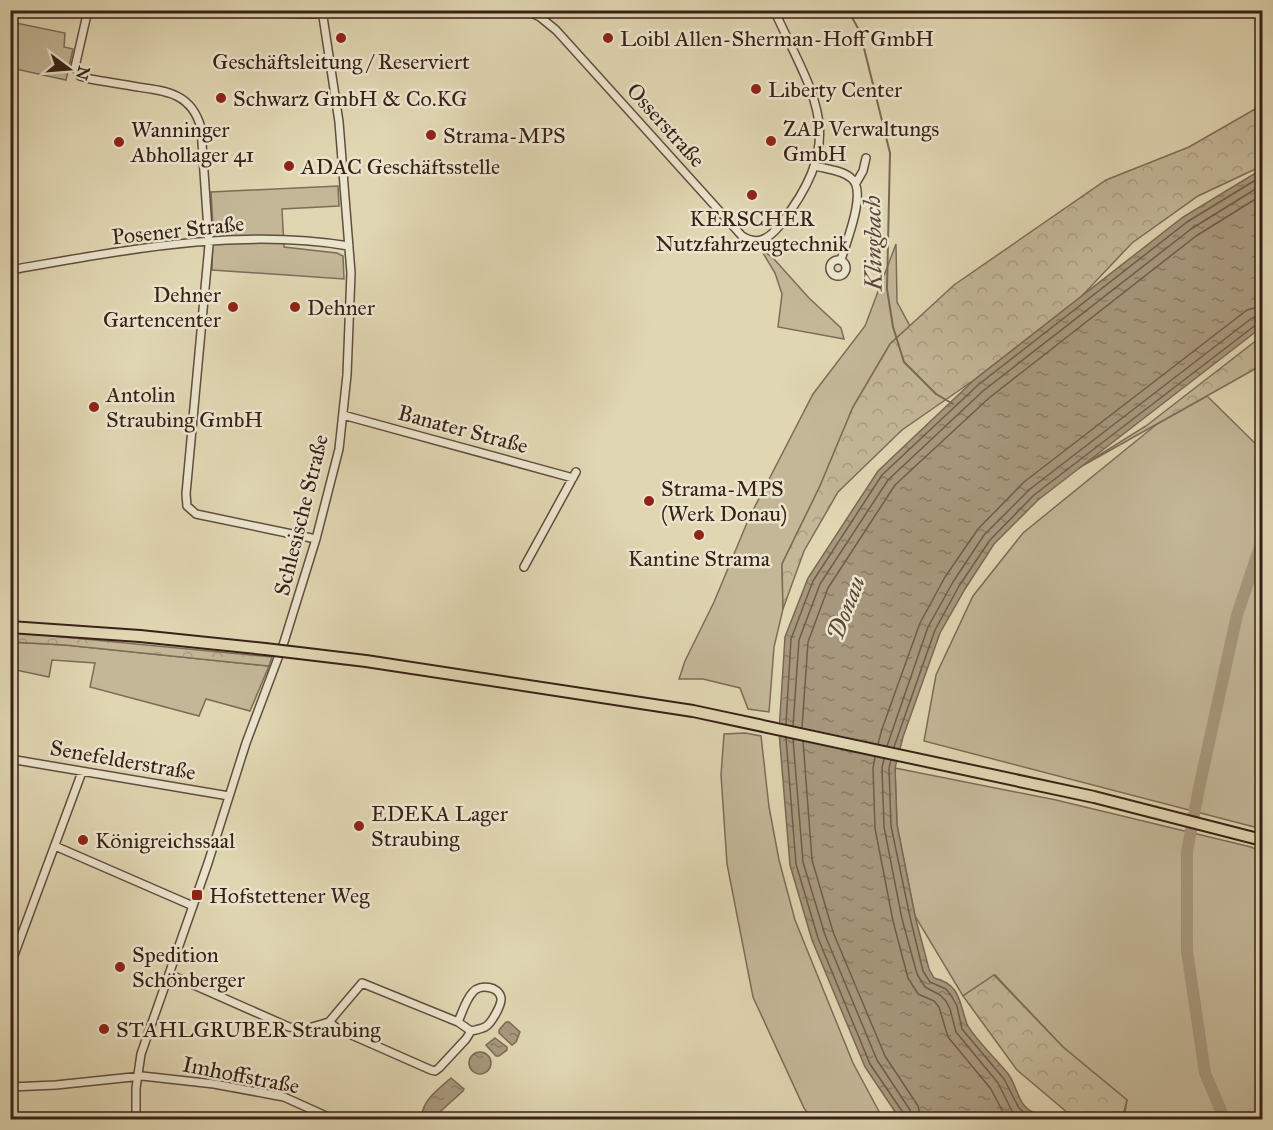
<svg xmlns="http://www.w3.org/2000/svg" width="1273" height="1130" viewBox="0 0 1273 1130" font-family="'IM FELL Great Primer',serif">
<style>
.grass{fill:#c3b798;stroke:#7d6c58;stroke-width:1.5}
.forest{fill:url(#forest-crowns);stroke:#7d6c58;stroke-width:1.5}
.water{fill:url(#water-ripples);stroke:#7a6854;stroke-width:1.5}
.pier{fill:#e0d6b2}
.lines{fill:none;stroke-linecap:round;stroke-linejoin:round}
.shore{stroke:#6f5c4a;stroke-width:1.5}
.stream{stroke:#7a6854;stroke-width:2}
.river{stroke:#a7987d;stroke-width:12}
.minor-casing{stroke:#614e3e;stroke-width:10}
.highway-casing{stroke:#372117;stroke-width:14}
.minor{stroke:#ebe4cd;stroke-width:7}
.highway{stroke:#e0d6b2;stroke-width:10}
.highway-bridge-casing{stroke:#372117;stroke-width:14;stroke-linecap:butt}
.highway-bridge{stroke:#e0d6b2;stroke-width:10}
.poi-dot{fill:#8f2418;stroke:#ebe4cd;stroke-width:2}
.labels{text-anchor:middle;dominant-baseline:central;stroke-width:5;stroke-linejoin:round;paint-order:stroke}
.poi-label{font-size:22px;fill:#372117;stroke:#ebe4cd;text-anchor:start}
.street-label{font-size:22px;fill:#372117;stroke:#ebe4cd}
.water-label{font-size:24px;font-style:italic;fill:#594536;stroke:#ebe4cd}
</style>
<defs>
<pattern id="forest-crowns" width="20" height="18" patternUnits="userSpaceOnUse" patternTransform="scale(1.5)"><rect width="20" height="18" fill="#c3b798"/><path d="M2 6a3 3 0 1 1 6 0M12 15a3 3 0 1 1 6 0" fill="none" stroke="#a89d82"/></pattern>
<pattern id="water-ripples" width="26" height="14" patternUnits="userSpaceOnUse" patternTransform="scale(1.5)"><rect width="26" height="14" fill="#a7987d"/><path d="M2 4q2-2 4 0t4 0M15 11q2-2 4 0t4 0" fill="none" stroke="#897c65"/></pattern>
</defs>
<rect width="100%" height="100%" fill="#e0d6b2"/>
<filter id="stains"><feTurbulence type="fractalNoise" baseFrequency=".00333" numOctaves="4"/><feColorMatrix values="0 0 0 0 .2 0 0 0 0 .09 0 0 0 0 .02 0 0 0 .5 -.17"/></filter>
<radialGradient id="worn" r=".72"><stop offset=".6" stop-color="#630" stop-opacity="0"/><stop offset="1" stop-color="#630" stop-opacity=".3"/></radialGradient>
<path class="grass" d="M11,22L65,33L64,47L73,49L66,80L11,68Z
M338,186L339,206L282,209L284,247L337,253L343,256L344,279L212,270L213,227L211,192Z
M896,244L897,302L910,326L890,344L853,407L820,486L782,564L783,609L774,647L769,712L748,709L740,688L703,679H679L685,661L714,602L749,518L813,394L865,326Z
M760,248L774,259L809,298L841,328L844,339L778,327L782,294L775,273Z
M1207,396L1262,450V829L924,741L936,675L973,596L1023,533L1157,424Z
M10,642L65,645L269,666L250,711L206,699L199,716L90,687L95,663L52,660L49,677L11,669Z
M745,733L761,736L769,807L779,860L795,920L853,1063L883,1119H812L804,1108L753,997L727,864L721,775L724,734Z
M895,768L1056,800L1251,847L1262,852V1119H1124L1127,1100L1063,1047L995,975L963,996L915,916L897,825Z"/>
<path class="forest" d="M1262,105V166L1198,196L1132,243L1078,300L974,380L902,430L838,492L804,551L783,609L782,564L820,486L853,407L890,344L954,285L1106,180L1189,147Z
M1262,336V365L1075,470L1146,426Z
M11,632L272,657L269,666L65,645L11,642Z
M994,975L1063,1047L1127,1100L1122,1119H1075L1017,1070L963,996Z"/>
<path class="water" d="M1262,169V327L1038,500L994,544L965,589L940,633L903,737L895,768L897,825L915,916L929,969L934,978C961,984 959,1003 967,1024C972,1036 999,1062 1009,1075C1015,1084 1017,1095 1023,1104C1031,1115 1044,1116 1056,1119H900L865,1067L812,940L790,865L779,732L785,637L808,578L878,471L974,380L1183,217Z
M506,1022H509L520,1032L516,1042L512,1045L499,1033V1030Z
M495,1038L507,1047V1050L499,1056H496L486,1045Z
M469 1063a11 11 0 1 1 22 0a11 11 0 1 1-22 0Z
M451,1078L464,1089L463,1091L432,1119H426L422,1116C422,1100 441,1087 451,1078Z"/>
<path class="pier" d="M777,722L903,749L900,762L777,736Z"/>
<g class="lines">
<path class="shore" d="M786,724L791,639L813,581L882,475L978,385L1187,222L1262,176
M793,726L799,640L820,584L888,480L983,391L1191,229L1262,185
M802,728L808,642L828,588L895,485L989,398L1196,236L1262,195
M786,738L796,864L818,938L870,1064L904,1114L905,1120
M793,739L803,862L825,935L877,1060L910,1110L912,1120
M803,741L812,860L833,932L885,1056L918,1106L921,1120
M878,744L882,729L920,623L945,577L978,529L1024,482L1247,310L1262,306
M887,746L928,627L953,582L984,535L1030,489L1252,318L1262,315
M894,747L935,630L959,586L990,540L1034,495L1257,324L1262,322
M875,757L873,768L875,828L893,921L908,978L918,994L934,1001L939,1007L948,1037L991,1089L1007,1120
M884,759L882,768L884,827L902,919L917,974L925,987L940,995L946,1001L950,1009L956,1032L998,1083L1012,1111L1021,1120
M891,760L889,768L891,826L910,917L923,971L930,982L946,989L952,997L957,1006L962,1029L1004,1079L1019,1108L1033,1120"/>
<path class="stream" d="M848,10L860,32L890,153L887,289L893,327L904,362L936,394L953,404"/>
<path class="river" d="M1225,1120L1205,1073L1187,951V852L1199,788L1237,615L1262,541"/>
<defs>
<path id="minor" d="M88,10L75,67L80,76L90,79C106,82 122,84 138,87C167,91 192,94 201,128L209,245L186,494L187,506L196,514L316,539
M194,10L310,14L394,10
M525,10L540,17L556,30L742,236C757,246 769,239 780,225C849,137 815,99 774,10
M815,166C826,169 842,170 851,178C868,190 846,242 841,260
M856,183L863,171L866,158
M830 268a8 8 0 1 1 16 0a8 8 0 1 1-16 0Z
M10,270C122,251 236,227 349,246
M343,415L573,478
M524,567L576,472
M10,759L229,796
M55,846L193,906
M10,966L82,772
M169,974L289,1027L305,1029L329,1022L338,1029L431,1070L435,1071L439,1068L466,1039L471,1031L458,1022L362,983L329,1022
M458,1022C462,1013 466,999 473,992C480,984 499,986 501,998C502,1005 491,1024 485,1027C481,1029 475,1030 471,1031
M10,1087L56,1085L142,1076L214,1084L284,1097L335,1120
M136,1120V1088L141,1054L208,863L246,743L284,642L316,539L339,449L347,375L351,273L339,122L322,10"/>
<path id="highway" d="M10,627L140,636L265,649
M299,653L366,661L693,711L1094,797L1262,840"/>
</defs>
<use href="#minor" class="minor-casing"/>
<use href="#highway" class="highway-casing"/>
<use href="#minor" class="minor"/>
<use href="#highway" class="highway"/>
<defs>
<path id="highway-bridge" d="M265,649L299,653"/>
</defs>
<use href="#highway-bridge" class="highway-bridge-casing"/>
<use href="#highway-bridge" class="highway-bridge"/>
</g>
<g class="poi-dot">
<circle cx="341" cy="38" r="6"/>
<circle cx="608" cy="38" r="6"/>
<circle cx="756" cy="89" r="6"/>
<circle cx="221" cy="98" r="6"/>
<circle cx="431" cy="135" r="6"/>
<circle cx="771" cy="141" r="6"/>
<circle cx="119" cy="142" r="6"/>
<circle cx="289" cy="166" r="6"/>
<circle cx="752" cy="195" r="6"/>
<circle cx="233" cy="307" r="6"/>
<circle cx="295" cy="307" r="6"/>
<circle cx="94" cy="407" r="6"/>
<circle cx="649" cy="501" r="6"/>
<circle cx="699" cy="535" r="6"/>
<circle cx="359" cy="826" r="6"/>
<circle cx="83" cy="840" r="6"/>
<rect x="191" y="889" width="12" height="12" rx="3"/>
<circle cx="120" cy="967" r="6"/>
<circle cx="104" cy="1029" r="6"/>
</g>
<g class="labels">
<g class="poi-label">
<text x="620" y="38">Loibl Allen-Sherman-Hoff GmbH</text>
<text x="341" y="61" text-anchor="middle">Geschäftsleitung / Reserviert</text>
<text x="768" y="89">Liberty Center</text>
<text x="233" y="98">Schwarz GmbH &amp; Co.KG</text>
<text x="783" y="128">ZAP Verwaltungs<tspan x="783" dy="25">GmbH</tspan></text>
<text x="131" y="129">Wanninger<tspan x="131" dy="25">Abhollager 41</tspan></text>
<text x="443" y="135">Strama-MPS</text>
<text x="301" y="166">ADAC Geschäftsstelle</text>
<text x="752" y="218" text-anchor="middle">KERSCHER<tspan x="752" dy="25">Nutzfahrzeugtechnik</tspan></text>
<text x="221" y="294" text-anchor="end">Dehner<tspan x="221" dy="25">Gartencenter</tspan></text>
<text x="307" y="307">Dehner</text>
<text x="106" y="394">Antolin<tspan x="106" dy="25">Straubing GmbH</tspan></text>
<text x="661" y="488">Strama-MPS<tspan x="661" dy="25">(Werk Donau)</tspan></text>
<text x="699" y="558" text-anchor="middle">Kantine Strama</text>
<text x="371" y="813">EDEKA Lager<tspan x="371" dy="25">Straubing</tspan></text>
<text x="95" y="840">Königreichssaal</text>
<text x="209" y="895">Hofstettener Weg</text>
<text x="132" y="954">Spedition<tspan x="132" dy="25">Schönberger</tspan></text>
<text x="116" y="1029">STAHLGRUBER Straubing</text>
</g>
<g class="street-label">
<text transform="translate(666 125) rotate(48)">Osserstraße</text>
<text transform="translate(178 230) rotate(-6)">Posener Straße</text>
<text transform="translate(463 429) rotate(15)">Banater Straße</text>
<text transform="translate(301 515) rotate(-76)">Schlesische Straße</text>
<text transform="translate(123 760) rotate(10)">Senefelderstraße</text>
<text transform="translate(241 1075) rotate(11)">Imhoffstraße</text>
</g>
<g class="water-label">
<text transform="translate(873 243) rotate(-91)">Klingbach</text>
<text transform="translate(846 608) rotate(-69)">Donau</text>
</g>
</g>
<rect width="1273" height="1130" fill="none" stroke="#e0d6b2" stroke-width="36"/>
<rect x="12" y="12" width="1249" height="1106" fill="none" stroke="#372117" stroke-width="3"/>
<rect x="18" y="18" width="1237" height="1094" fill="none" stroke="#372117" stroke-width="1.5"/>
<g transform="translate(69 69) rotate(106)" stroke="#ebe4cd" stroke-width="4.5" paint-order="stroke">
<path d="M0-4.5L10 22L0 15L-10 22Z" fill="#372117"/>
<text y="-9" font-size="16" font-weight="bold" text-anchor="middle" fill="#372117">N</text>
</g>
<rect width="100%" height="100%" filter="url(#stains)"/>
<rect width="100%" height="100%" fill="url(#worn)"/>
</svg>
